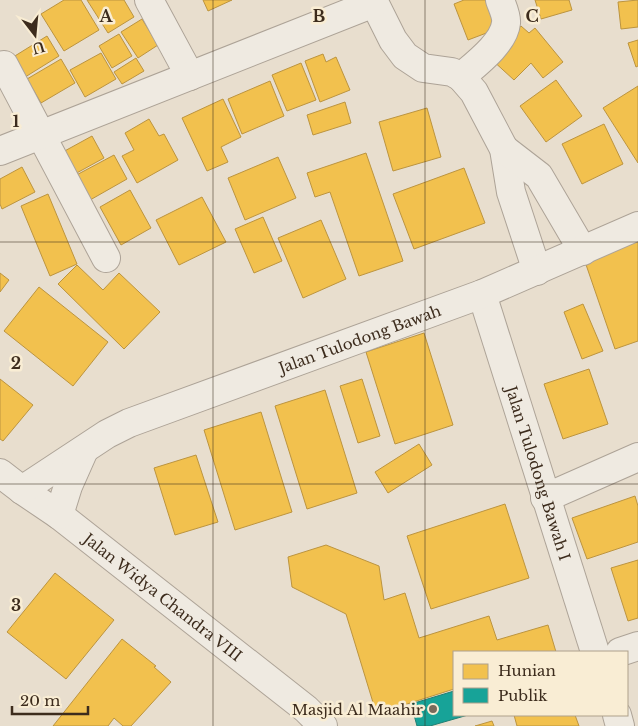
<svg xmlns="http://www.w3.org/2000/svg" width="638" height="726" viewBox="0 0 638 726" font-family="'Libre Baskerville',serif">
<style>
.homes{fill:#f2c14e;stroke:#bc943f}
.public{fill:#17a398;stroke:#227f73}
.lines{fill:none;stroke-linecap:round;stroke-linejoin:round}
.minor-casing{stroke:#ada397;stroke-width:30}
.minor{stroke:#efeae1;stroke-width:28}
.grid{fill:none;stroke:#3d2c1d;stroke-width:1;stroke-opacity:0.55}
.poi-dot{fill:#796a5b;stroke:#f9edd4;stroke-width:2}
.labels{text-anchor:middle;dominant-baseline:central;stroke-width:5;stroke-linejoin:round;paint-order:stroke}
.street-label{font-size:15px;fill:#3d2c1d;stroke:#f9edd4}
.poi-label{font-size:15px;fill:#3d2c1d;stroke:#f9edd4;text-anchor:end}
.grid-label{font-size:16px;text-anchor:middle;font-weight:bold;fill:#3d2c1d;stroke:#f9edd4;stroke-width:5;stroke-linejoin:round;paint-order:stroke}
</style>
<rect width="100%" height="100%" fill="#e8dece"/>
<path class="homes" d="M64,0H81L99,30L64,51L41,14Z
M87,0H124L134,17L108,33Z
M203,0H232L208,11Z
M464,0H486L497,29L468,40L454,4Z
M535,0H569L572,10L541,19Z
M638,0V27L621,29L618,2Z
M142,19L158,45L138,58L121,32Z
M521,26L529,33L535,28L563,62L543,78L531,63L514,80L491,59Z
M119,34L132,56L112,68L99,46Z
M47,36L59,56L22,79L10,59Z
M638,40V66L636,67L628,43Z
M101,53L116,79L85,97L70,70Z
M323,54L326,62L336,57L350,90L320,102L305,61Z
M136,58L144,71L122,84L114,72Z
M61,59L75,83L41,103L27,79Z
M301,63L316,100L287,111L272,75Z
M556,80L582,116L546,142L520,106Z
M270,81L284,116L242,134L228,99Z
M638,86V163L603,108Z
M223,99L241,137L221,147L228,162L207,171L182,118Z
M345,102L351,123L313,135L307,115Z
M427,108L441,157L393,171L379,122Z
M149,119L159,136L164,134L178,160L137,183L122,156L134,150L125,133Z
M604,124L623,164L582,184L562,144Z
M92,136L104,158L73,175L61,153Z
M366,153L403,261L359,276L330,192L315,197L307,173Z
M114,155L127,179L83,204L69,179Z
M278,157L296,198L245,220L228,178Z
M22,167L35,192L2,209L0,204V179Z
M464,168L485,223L414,249L393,194Z
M130,190L151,228L121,245L100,207Z
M48,194L77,264L50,276L21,206Z
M202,197L226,242L179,265L156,220Z
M263,217L282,261L254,273L235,229Z
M321,220L346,279L303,298L278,238Z
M638,234V341L615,349L582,253Z
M77,265L103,290L119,273L160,312L124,349L58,284Z
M0,273L9,280L0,292Z
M39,287L108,342L73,386L4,331Z
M583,304L603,351L582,359L564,312Z
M424,333L453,425L395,444L366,352Z
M589,369L608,424L563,439L544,384Z
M0,379L33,405L3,441L0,439Z
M362,379L380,436L358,443L340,386Z
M325,390L357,493L307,509L275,406Z
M261,412L292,512L235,530L204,430Z
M419,444L432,465L388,493L375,472Z
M196,455L218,522L175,535L154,468Z
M635,496L638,506V542L587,559L572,518Z
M505,504L529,578L431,609L407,536Z
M326,545L379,566L384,600L405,593L419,638L489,616L497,640L548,625L556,652H454V689L379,713L378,708L375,709L346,614L292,587L288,557Z
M638,560V618L628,621L611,568Z
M55,573L114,620L66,679L7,632Z
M122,639L156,666L154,667L171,682L131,726H123L114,718L108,726H53Z
M514,715H575L579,726H517Z
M492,721L494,726H475Z"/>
<path class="public" d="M454,691V715H468L430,726H417L411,704Z"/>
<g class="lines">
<defs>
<g id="minor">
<path d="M149,0L190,76"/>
<path d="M373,0L393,40L405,56L423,68L452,72L461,77L474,92L504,149L511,192L537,271"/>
<path d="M4,65L106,258"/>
<path d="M461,77C476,64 504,43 506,23C507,16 502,6 500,0"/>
<path d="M504,149L539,176L583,251"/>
<path d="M0,151L374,3"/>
<path id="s1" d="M482,294L595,652"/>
<path id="s2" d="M0,473L22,490L59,515L306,709L323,726"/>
<path id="s3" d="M22,490L107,434L129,423L482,294L638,226"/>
<path d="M545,498L638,457"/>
<path d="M59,515L68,486L84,450"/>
<path d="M620,652L638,646"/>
<path d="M617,715L620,726"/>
</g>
</defs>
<use href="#minor" class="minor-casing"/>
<use href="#minor" class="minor"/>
</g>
<path class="grid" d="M213,0V726M425,0V726M0,242H638M0,484H638"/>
<circle class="poi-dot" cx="433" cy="709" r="5"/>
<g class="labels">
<g class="street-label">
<text stroke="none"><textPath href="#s3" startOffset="372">Jalan Tulodong Bawah</textPath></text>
<text stroke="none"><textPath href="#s1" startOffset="188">Jalan Tulodong Bawah I</textPath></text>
<text stroke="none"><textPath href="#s2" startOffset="205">Jalan Widya Chandra VIII</textPath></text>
</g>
<g class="poi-label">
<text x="423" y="709">Masjid Al Maahir</text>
</g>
</g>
<g class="grid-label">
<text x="106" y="22">A</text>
<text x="319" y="22">B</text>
<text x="532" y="22">C</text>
<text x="16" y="127">1</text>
<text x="16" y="369">2</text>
<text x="16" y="611">3</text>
</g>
<rect x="453" y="651" width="175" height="65" fill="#f9edd4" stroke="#aea08b"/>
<rect x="463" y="664" width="25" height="15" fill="#f2c14e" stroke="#aea08b"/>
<text x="498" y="676" font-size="15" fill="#3d2c1d">Hunian</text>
<rect x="463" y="688" width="25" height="15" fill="#17a398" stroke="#aea08b"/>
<text x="498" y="701" font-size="15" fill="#3d2c1d">Publik</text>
<g transform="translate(35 35) rotate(164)" stroke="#f9edd4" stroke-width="4" paint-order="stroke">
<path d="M0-4L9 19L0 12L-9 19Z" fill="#3d2c1d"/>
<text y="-8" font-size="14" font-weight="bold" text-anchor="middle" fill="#3d2c1d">U</text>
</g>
<path d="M12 706v8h76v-8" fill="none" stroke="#3d2c1d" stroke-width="2.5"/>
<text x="20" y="706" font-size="15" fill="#3d2c1d" stroke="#f9edd4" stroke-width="4" paint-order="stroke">20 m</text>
</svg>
